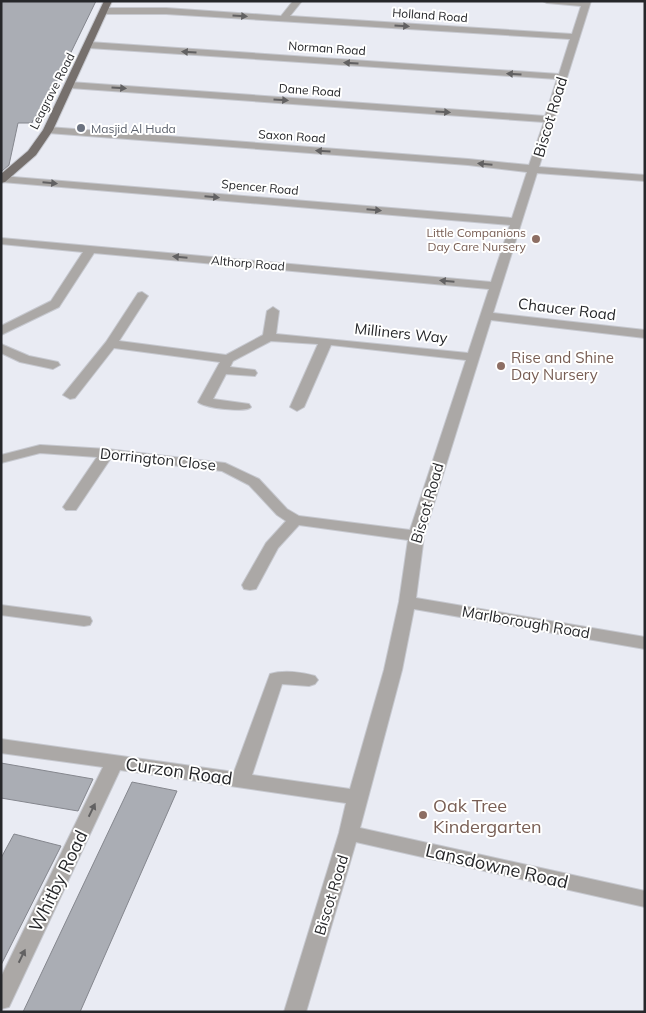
<svg xmlns="http://www.w3.org/2000/svg" width="646" height="1013" viewBox="0 0 646 1013" font-family="Mulish,sans-serif">
<style>
.building{fill:#aaadb4;stroke:#85878e}
.lines{fill:none;stroke-linecap:round;stroke-linejoin:round}
.minor-casing{stroke:#c6c8cf;stroke-width:2}
.major-casing{stroke:#c6c8cf;stroke-width:2}
.minor{fill:#aba8a6;fill-rule:evenodd}
.major{fill:#76706d;fill-rule:evenodd}
.oneway{fill:#626162}
.worship-dot{fill:#6b7280;stroke:#fff;stroke-width:2}
.education-dot{fill:#8d6e63;stroke:#fff;stroke-width:2}
.labels{text-anchor:middle;dominant-baseline:central;stroke-width:4;stroke-linejoin:round;paint-order:stroke}
.far-street-label{font-size:12px;fill:#26272a;stroke:#fff}
.far-worship-label{font-size:12px;fill:#5b616d;stroke:#fff;text-anchor:start}
.far-education-label{font-size:12px;fill:#785e54;stroke:#fff;text-anchor:end}
.street-label{font-size:15px;fill:#26272a;stroke:#fff}
.education-label{font-size:15px;fill:#785e54;stroke:#fff;text-anchor:start}
.near-street-label{font-size:18px;fill:#26272a;stroke:#fff}
.near-education-label{font-size:18px;fill:#785e54;stroke:#fff;text-anchor:start}
</style>
<rect width="100%" height="100%" fill="#e9ebf3"/>
<path class="building" d="M1,1H96L38,120H33L32,123H18L9,165L2,171Z
M1,763L93,779L78,811L1,798Z
M132,782L177,791L80,1012H23Z
M14,834L61,846L1,965V858Z"/>
<g class="lines">
<defs>
<path id="minor" d="M293,1H302L290,16L572,34L581,6L547,3L543,1H591L539,167L645,175V181L537,173L493,313L645,330V338L491,320L424,536L416,598L645,637V649L414,609L402,670L360,828L645,891V907L356,842L306,1012H284L339,833L346,803L120,770L9,1007L1,1009V977L103,767L1,753V739L234,772L270,674C283,670 302,672 315,676L318,680L315,684L309,686L282,684L252,775L350,789L384,670L399,602L408,540L299,525L278,548L256,589L250,590L244,589L242,585L266,543L286,521L277,515L249,485L222,471L111,458L76,510H66L63,507L97,457L40,453L1,463V455L40,445L107,449L225,463L259,479L287,509L299,516L410,530L466,360L331,345L304,407L297,411L290,407L318,344L271,341L233,361L230,367L255,370L257,373L255,376L226,374L213,399L249,404L251,407C246,413 204,408 198,402L220,362L114,348L75,398L70,399L63,395L106,342L138,293L142,292L148,296L119,341L226,355L263,335L267,311L273,307L279,311L276,334L468,353L489,289L94,253L59,307L1,335V326L51,301L83,252L1,244V238L491,282L510,225L2,182L1,176L512,218L527,172L468,165L48,133L43,130L48,127L468,159L529,165L544,122L70,88L65,85L70,82L545,116L557,79L89,48L85,45L89,42L559,74L570,39L166,14H104L100,11L104,8H166L281,16Z
M1,344L29,356L58,362L60,365L53,369L20,362L1,353Z
M1,605L84,616L90,617L92,621L90,625L84,626L1,615Z"/>
<path id="major" d="M104,1H112L53,130L36,155L5,182L1,183V174L28,151L43,130Z"/>
</defs>
<use href="#minor" class="minor-casing"/>
<use href="#major" class="major-casing"/>
<use href="#minor" class="minor"/>
<use href="#major" class="major"/>
</g>
<defs><path id="oneway-solid" d="M-6-.8H1V-3.2L6.5 0L1 3.2V.8H-6Z" transform="scale(1.25)"/></defs>
<g class="oneway">
<use href="#oneway-solid" transform="translate(240 16) rotate(4)"/>
<use href="#oneway-solid" transform="translate(402 26) rotate(4)"/>
<use href="#oneway-solid" transform="translate(189 52) rotate(-176)"/>
<use href="#oneway-solid" transform="translate(351 63) rotate(-176)"/>
<use href="#oneway-solid" transform="translate(514 74) rotate(-176)"/>
<use href="#oneway-solid" transform="translate(119 88) rotate(4)"/>
<use href="#oneway-solid" transform="translate(281 100) rotate(4)"/>
<use href="#oneway-solid" transform="translate(443 112) rotate(4)"/>
<use href="#oneway-solid" transform="translate(323 151) rotate(-176)"/>
<use href="#oneway-solid" transform="translate(485 164) rotate(-175)"/>
<use href="#oneway-solid" transform="translate(50 183) rotate(5)"/>
<use href="#oneway-solid" transform="translate(212 197) rotate(5)"/>
<use href="#oneway-solid" transform="translate(374 210) rotate(5)"/>
<use href="#oneway-solid" transform="translate(180 257) rotate(-175)"/>
<use href="#oneway-solid" transform="translate(447 281) rotate(-175)"/>
<use href="#oneway-solid" transform="translate(92 810) rotate(-64)"/>
<use href="#oneway-solid" transform="translate(22 956) rotate(-64)"/>
</g>
<circle class="worship-dot" cx="81" cy="128" r="5"/>
<g class="education-dot">
<circle cx="536" cy="239" r="5"/>
<circle cx="501" cy="366" r="5"/>
<circle cx="423" cy="815" r="5"/>
</g>
<g class="labels">
<g class="far-street-label">
<text transform="translate(430 15) rotate(4)">Holland Road</text>
<text transform="translate(327 48) rotate(4)">Norman Road</text>
<text transform="translate(310 90) rotate(4)">Dane Road</text>
<text transform="translate(52 91) rotate(-63)">Leagrave Road</text>
<text transform="translate(292 136) rotate(4)">Saxon Road</text>
<text transform="translate(260 187) rotate(5)">Spencer Road</text>
<text transform="translate(248 263) rotate(5)">Althorp Road</text>
</g>
<g class="far-worship-label">
<text x="91" y="128">Masjid Al Huda</text>
</g>
<g class="far-education-label">
<text x="526" y="232">Little Companions<tspan x="526" dy="14">Day Care Nursery</tspan></text>
</g>
<g class="street-label">
<text transform="translate(550 117) rotate(-73)">Biscot Road</text>
<text transform="translate(567 309) rotate(7)">Chaucer Road</text>
<text transform="translate(401 333) rotate(6)">Milliners Way</text>
<text transform="translate(158 459) rotate(6)">Dorrington Close</text>
<text transform="translate(427 503) rotate(-74)">Biscot Road</text>
<text transform="translate(526 622) rotate(10)">Marlborough Road</text>
<text transform="translate(331 895) rotate(-73)">Biscot Road</text>
</g>
<g class="education-label">
<text x="511" y="357">Rise and Shine<tspan x="511" dy="17">Day Nursery</tspan></text>
</g>
<g class="near-street-label">
<text transform="translate(179 771) rotate(8)">Curzon Road</text>
<text transform="translate(497 866) rotate(13)">Lansdowne Road</text>
<text transform="translate(58 881) rotate(-64)">Whitby Road</text>
</g>
<g class="near-education-label">
<text x="433" y="805">Oak Tree<tspan x="433" dy="21">Kindergarten</tspan></text>
</g>
</g>
<rect width="646" height="1013" fill="none" stroke="#26272a" stroke-width="5"/>
</svg>
